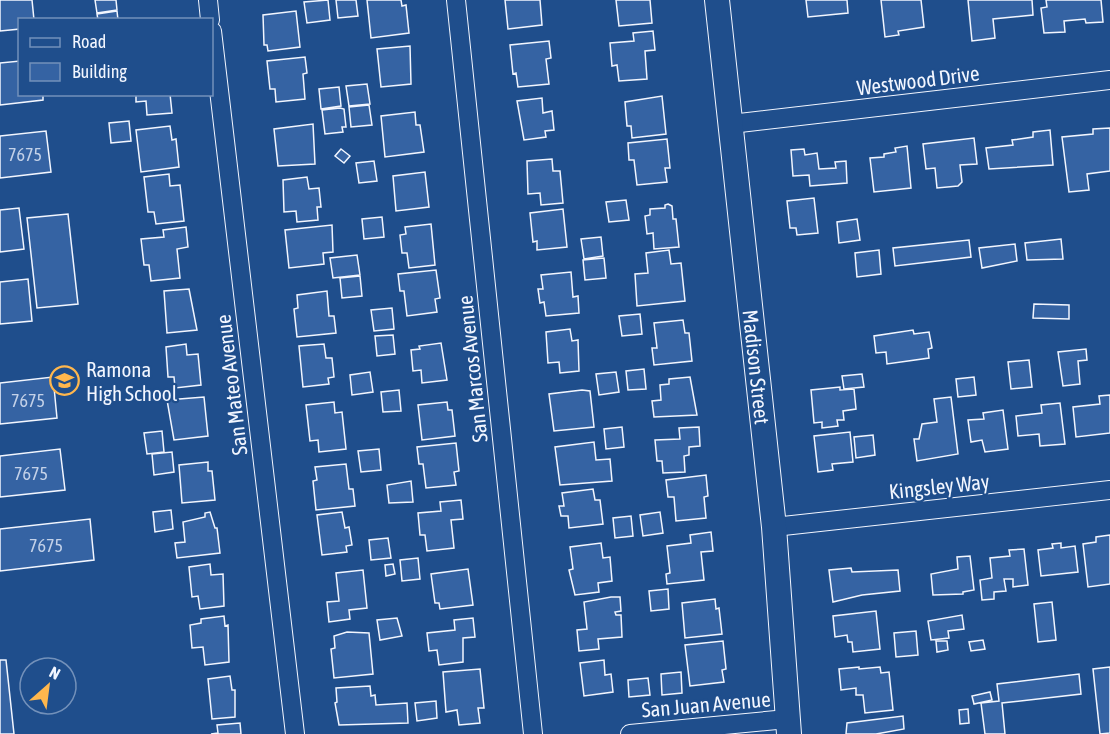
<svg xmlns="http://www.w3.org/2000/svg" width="1110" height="734" viewBox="0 0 1110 734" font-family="'Asap Condensed',sans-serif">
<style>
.building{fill:#3563a3;stroke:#f2f6ff;stroke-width:1.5}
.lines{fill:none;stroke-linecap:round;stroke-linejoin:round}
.minor-casing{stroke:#f2f6ff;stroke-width:20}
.secondary-casing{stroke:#f2f6ff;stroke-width:26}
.minor{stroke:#1f4e8c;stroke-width:18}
.secondary{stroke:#1f4e8c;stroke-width:24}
.labels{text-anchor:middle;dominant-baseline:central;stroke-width:4.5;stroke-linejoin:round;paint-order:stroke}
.number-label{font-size:18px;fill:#c3d1e8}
.street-label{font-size:21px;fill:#f2f6ff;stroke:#1f4e8c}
.poi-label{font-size:21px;fill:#f2f6ff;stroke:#1f4e8c;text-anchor:start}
</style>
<rect width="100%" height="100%" fill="#1f4e8c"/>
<path class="building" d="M0,0H32L34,20H20V29L0,31Z
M95,0H116L117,10L97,13Z
M328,0L330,20L307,23L304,2Z
M336,0H356L358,16L338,18Z
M367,0H401L402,6L406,5L409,33L371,38Z
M505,0H540L542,25L508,29Z
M616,0H650L652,23L619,26Z
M806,0H847L848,13L808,17Z
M881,0H921L924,27L898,31L899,35L885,37Z
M968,0H1032L1033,15L993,19L995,38L972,41Z
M1046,0H1101L1103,22L1086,23L1085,19L1064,21L1065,32L1044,33L1041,8L1047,7Z
M117,11L118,20H98L97,14Z
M296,11L300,47L268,51L267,45H264L263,15Z
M653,31L655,50L645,51L647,79L619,81L617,65L612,66L610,43L634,41L633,33Z
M549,41L551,58L546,59L549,84L518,87L516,73L513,74L510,45Z
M410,46L411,84L381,87L377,49Z
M305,57L307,73L303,74L305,99L276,102L275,89H270L267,61Z
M20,61V94H43V100L0,105V63Z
M367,84L370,104L349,106L346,86Z
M339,87L341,106L321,109L319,89Z
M136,94H170L172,113L147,115L146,101L136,102Z
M662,96L666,134L632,138L631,126H627L625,102Z
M542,98L543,113L552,111L554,130L545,131L546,137L524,140L517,101Z
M369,105L372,125L351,127L349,107Z
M340,108L344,109L346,127H342L343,132L325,134L322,110Z
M415,112L416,125H420L424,152L385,157L381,116Z
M129,121L131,141L111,143L109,123Z
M313,124L315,164L278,166L274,129Z
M170,126L172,140L176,139L179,167L141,172L136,130Z
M1110,128V171L1087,174L1089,190L1069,192L1062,137L1093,134V129Z
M1050,130L1053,165L989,169L986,148L1013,145L1012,140L1033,137V132Z
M46,131L51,172L0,178V136Z
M974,138L977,164L960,165L962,182L958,186L937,188L935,168L926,169L923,144Z
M667,139L670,168H665L667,182L637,185L634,160H629L628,143Z
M907,146L911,188L874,192L870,158L884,157V154L896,152L895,148Z
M341,149L350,156L344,163L335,156Z
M804,149L805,155L817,153L819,169L836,168L835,162L846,161L847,183L810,186L809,175L793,176L791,150Z
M552,159L553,171H560L563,203L541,205L540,193L528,194L527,161Z
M374,161L377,181L359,183L356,163Z
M425,172L429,207L396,211L393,176Z
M169,174L170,186L180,185L184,221L156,224L154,212H148L144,177Z
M307,177L309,189L319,188L321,207H317L318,220L297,222L296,211L284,212L283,180Z
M814,198L818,233L797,235L796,228H790L787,201Z
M626,200L629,220L609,222L606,202Z
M668,204L672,206L673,219H676L679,247L654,249L653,233L647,234L645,216L650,215V209L665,208V205Z
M19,208L24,249L0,252V210Z
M563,209L567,247L537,250V241L533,242L530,213Z
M68,214L78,304L37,308L27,218Z
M382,217L384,237L364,239L362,219Z
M857,219L860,240L839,243L837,222Z
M431,224L435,265L409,268L407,253H402L400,235L406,234L405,227Z
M332,225L333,252L323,253L324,264L289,268L285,230Z
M186,227L188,247L177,249L180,278L151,281L149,265H144L141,239L164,237L163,230Z
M601,237L603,256L584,259L581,239Z
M1061,239L1063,259L1027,260L1025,243Z
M969,240L971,257L895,266L893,248Z
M1015,244L1017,261L982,268L979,248Z
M669,250L671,264L681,263L685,301L637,306L635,274L648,273L646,253Z
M879,250L881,274L857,277L855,253Z
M357,255L360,275L333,278L330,258Z
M604,258L606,278L585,280L583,260Z
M436,270L440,298L435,299L437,312L407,316L404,291H400L398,274Z
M571,272L573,297L578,296L579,313L546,316L544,302L540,303L538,289H543L541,275Z
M360,276L362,296L342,298L340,278Z
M28,279L32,321L0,324V282Z
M189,289L197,330L167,333L164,291Z
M327,291L329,316H334L336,333L297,337L294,309L298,308L297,295Z
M1034,304L1069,305V319L1033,318Z
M392,308L394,329L374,331L371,310Z
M640,314L642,334L622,336L619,316Z
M683,320L685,333H689L692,361L654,365L652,348H657L654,323Z
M570,329L572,341L578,340L579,371L560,373L559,362L548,363L546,332Z
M913,330L914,334L929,332L932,348L928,349L929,358L887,364L886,352L876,353L874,336Z
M393,335L395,354L377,356L375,336Z
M441,343L447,380L422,383L421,370L413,371L411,350L420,349L419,346Z
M186,344L187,355L198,354L201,385L175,388L174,377H168L166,347Z
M324,344L326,358H332L334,377L328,378L329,384L303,387L299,346Z
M1086,349L1087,360L1078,361L1080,384L1063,386L1058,352Z
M1029,360L1032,387L1011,389L1008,362Z
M644,369L646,389L628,390L626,371Z
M370,372L373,392L352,395L350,375Z
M616,372L619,392L599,395L596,374Z
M862,374L864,387L844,389L842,376Z
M53,377L57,418L0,424V383Z
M690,377L697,415L654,417L652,401L661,400L660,385L669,384V379Z
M974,377L976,395L958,397L956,379Z
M840,387V390L854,389L856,409L843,411L844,420H837L838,426L822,428V422L814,423L811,390Z
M399,390L401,411L383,412L381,392Z
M582,390L590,391L594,427L554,431L549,394Z
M1110,395V433L1076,437L1073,407L1100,404L1099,396Z
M204,397L208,436L174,440L167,400Z
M951,397L958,454L917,461L914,439H919L922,424L937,422L934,399Z
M334,402L335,413L342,412L346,449L319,452L318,440L310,441L306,405Z
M447,402L448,410H452L455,436L422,440L418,405Z
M1060,403L1065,444L1040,446L1039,434L1018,436L1016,416L1042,413L1041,405Z
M1003,410L1008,449L985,452L982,440L971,442L968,420L984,419L983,413Z
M622,427L624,447L606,449L604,429Z
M699,427L700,446L689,447V455L684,456L685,472L663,473L662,461H657L655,440L680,439L679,428Z
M162,431L164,452L147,454L144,433Z
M850,432L853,462L832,464L833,470L818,472L814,436Z
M873,435L875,455L856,458L854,437Z
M594,442L596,460L610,459L612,481L560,485L555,447Z
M456,443L459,471L454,472L456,485L426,488L423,464H419L417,447Z
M60,449L65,490L0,497V456Z
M379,449L381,470L361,472L358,451Z
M172,452L174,472L154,475L152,454Z
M208,462V471H212L215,500L182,503L179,465Z
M346,464L349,489H353L355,506L316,510L313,481L317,480L315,467Z
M706,475L708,496L704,497L706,518L676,521L674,497H668L666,480Z
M411,481L413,502L389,503L387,485Z
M593,489L595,500H600L603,524L569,528L568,516H561L559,506H564L562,493Z
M461,500L463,519L451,520L454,548L427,551L425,535H420L418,513L441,511L440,502Z
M171,510L173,529L155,532L153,512Z
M210,512L215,528H217L220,553L177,558L175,543L185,542L183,522L205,517V513Z
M342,512L345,528L349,527L352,545L346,546L347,552L322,555L317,515Z
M660,512L663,533L643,536L640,515Z
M631,516L633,536L615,538L613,518Z
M90,519L94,560L0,571V529Z
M711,532L713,551L701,552L704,580L667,584L666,574L670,573L667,546L691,543L690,535Z
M1110,535V584L1088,587L1083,544L1096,542V537Z
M388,538L391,558L371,560L369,540Z
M601,543L603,558L610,557L612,581L598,583L599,592L575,595L569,570L573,569L570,547Z
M1061,543V548L1075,546L1078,572L1041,576L1038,550L1053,548L1052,544Z
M1024,549L1028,585L1013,587V579H1004L1006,591L994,592V599L982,600L980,580L992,578L990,558L1010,556L1009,550Z
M970,556L974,590L963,592V594L933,595L931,574L958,569L957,557Z
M418,558L420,579L402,581L400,560Z
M210,564L211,575L223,574L224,606L200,609L198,596L192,597L189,567Z
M393,564L395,574L386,576L385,565Z
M851,568L852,572L898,570L900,591L862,595L833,602L829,570Z
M468,569L473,605L440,609L439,603H435L431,574Z
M363,570L367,608L349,610L350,619L329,622L327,602L339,601L336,573Z
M668,589L669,609L651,611L649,591Z
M611,597H620L621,611L615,612L616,615H621L622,637L598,639L599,649L579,651L577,630L587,629L584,602Z
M715,599L716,609L719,608L722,634L685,638L682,603Z
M1052,602L1056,640L1038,642L1034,604Z
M876,611L880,649L853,652L852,642H848L847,635L835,637L833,616Z
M962,615L964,629L948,631L949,638L931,640L928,621Z
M224,616L225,626L228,625L229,662L205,665L203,647L192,648L190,625L201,623V619Z
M397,618L402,636L380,640L377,620Z
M473,618L475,637L463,638V662L439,665L437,650L429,651L427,633L455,630L454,620Z
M916,631L918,655L896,657L894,633Z
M347,632L369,633L373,674L334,678L331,649L335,648L334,636Z
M983,640L985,649L971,651L969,642Z
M723,641L726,669L722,670L724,682L690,686L685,645Z
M936,641H947L948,650L937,652Z
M0,660H6L14,734H0Z
M604,660L605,675L611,674L613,692L584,696L580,663Z
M859,667V669L880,667L881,673L889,672L893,710L865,713L863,695H856V688L841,690L839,669Z
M1110,667V733L1100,734L1093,669Z
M480,669L484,708H478L480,723L459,725L457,710L446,712L443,672Z
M681,672L682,693L662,695L661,674Z
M1079,674L1081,694L1002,703L1005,734H985L981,703L999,701L997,684Z
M230,676L232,690H235V717L212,719L208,679Z
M648,678L650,695L629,697L628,680Z
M370,686L371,696L375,695L376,705L407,703L408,723L339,725L335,703L337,702L336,688Z
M990,692L992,700L974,704L972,696Z
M436,701L437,718L417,721L415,703Z
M968,709L969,723L960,724L959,710Z
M903,716L904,729L876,734H846L847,723Z
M240,723L241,734H211L218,733L217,725Z"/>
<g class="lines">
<defs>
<path id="minor" d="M208,0L210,20
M456,0L533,734
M212,31L295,734
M731,124L1110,80
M774,527L1110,490
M630,734L787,719"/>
<g id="secondary">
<path id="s1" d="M717,0L774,527L789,734"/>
</g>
</defs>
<use href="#minor" class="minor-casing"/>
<use href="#secondary" class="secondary-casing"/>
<use href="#minor" class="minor"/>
<use href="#secondary" class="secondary"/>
</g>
<defs>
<symbol id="school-ring" viewBox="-11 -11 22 22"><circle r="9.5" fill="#1f4e8c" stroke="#ffb74d" stroke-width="1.5"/><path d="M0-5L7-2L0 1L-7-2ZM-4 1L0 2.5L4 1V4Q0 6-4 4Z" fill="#ffb74d"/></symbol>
</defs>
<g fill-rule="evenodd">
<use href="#school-ring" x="48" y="364" width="33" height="33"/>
</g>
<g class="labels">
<g class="number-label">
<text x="25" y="154">7675</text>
<text x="28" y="400">7675</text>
<text x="31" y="473">7675</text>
<text x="46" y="545">7675</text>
</g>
<g class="street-label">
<text transform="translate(918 80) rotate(-7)">Westwood Drive</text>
<text stroke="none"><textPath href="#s1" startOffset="369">Madison Street</textPath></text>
<text transform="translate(472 369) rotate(-96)">San Marcos Avenue</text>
<text transform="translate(231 385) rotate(-97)">San Mateo Avenue</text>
<text transform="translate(939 486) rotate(-6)">Kingsley Way</text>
<text transform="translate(706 704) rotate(-5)">San Juan Avenue</text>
</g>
<g class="poi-label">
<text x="86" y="369">Ramona<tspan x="86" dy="24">High School</tspan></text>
</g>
</g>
<rect x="18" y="18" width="195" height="78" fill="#1f4e8c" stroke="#7391ba" stroke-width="1.5"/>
<rect x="30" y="38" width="30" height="9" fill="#1f4e8c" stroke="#7391ba" stroke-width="1.5"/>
<text x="72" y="48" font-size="18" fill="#f2f6ff">Road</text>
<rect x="30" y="63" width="30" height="18" fill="#3563a3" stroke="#7391ba" stroke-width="1.5"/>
<text x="72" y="78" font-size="18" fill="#f2f6ff">Building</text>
<g transform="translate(48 686) rotate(28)"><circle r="28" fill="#1f4e8c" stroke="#7391ba" stroke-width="1.5"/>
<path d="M0-4.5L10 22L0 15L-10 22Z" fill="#ffb74d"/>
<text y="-9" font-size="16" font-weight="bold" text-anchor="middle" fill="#f2f6ff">N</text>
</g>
</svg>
